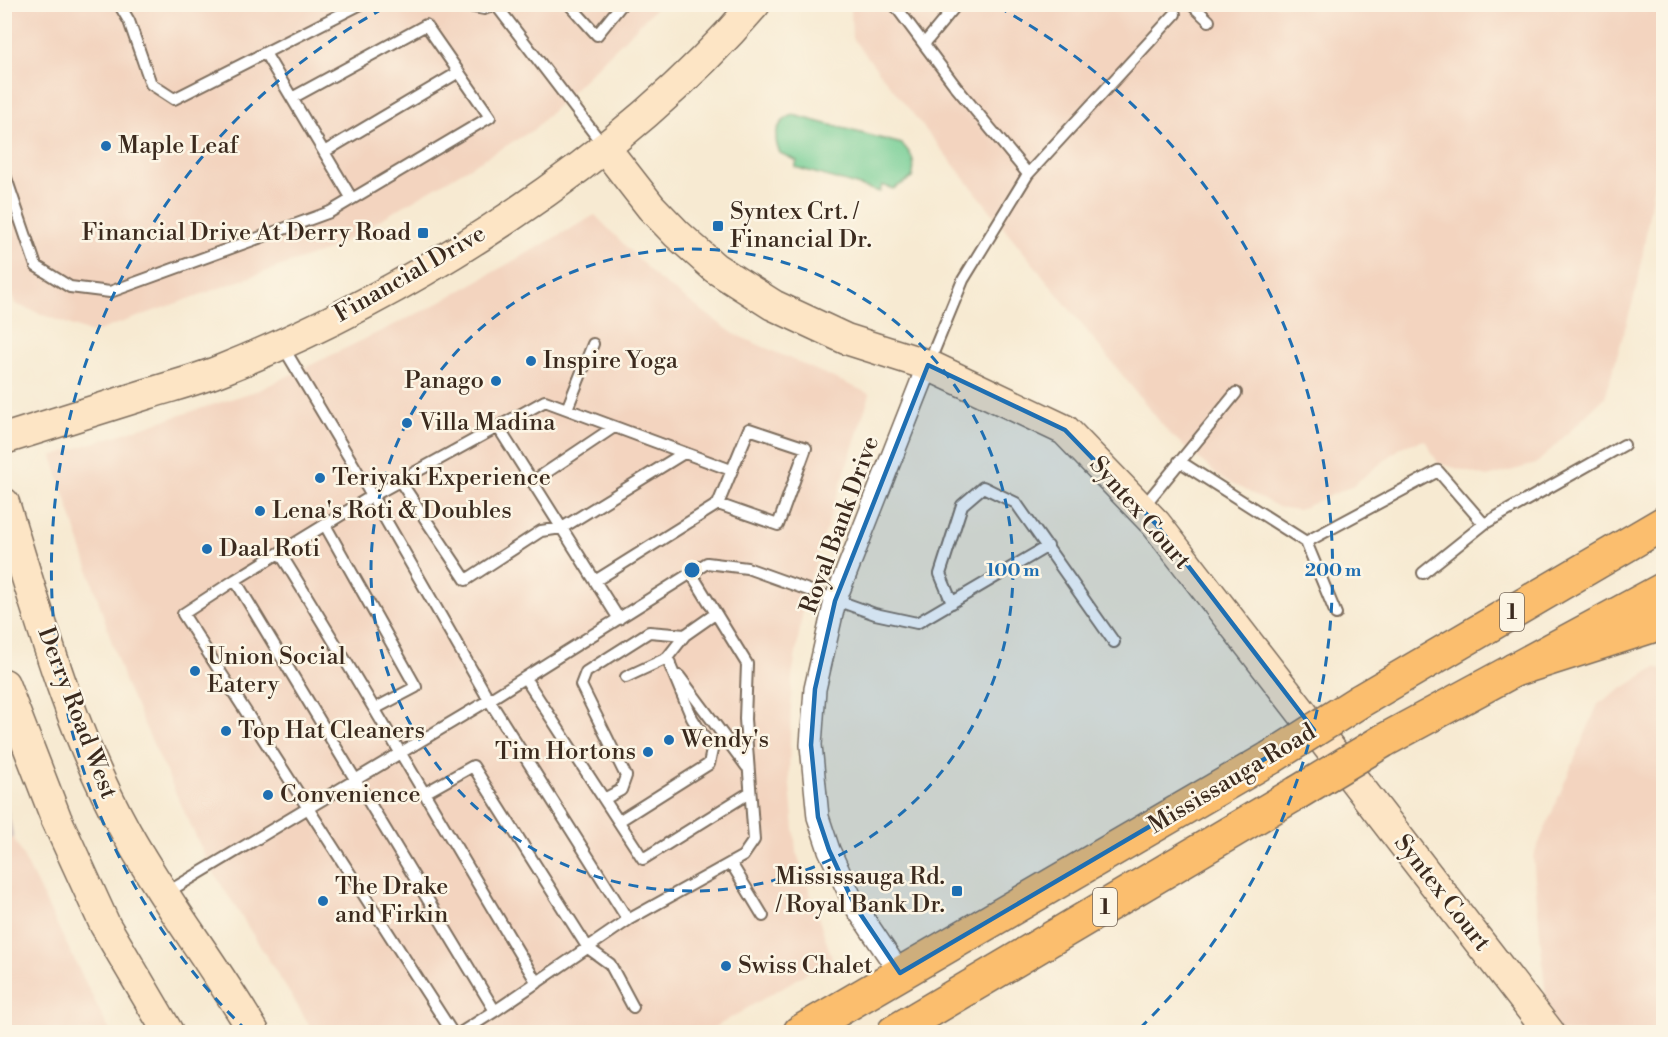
<svg xmlns="http://www.w3.org/2000/svg" width="1668" height="1037" viewBox="0 0 1668 1037" font-family="'Libre Bodoni',serif">
<style>
.built{fill:#f3d4bf}
.industrial{fill:#cfc0bb}
.green{fill:#73cd94;stroke:#577c59;stroke-width:1.5}
.lines{fill:none;stroke-linecap:round;stroke-linejoin:round}
.lane-casing{stroke:#7d6d5d;stroke-width:14}
.street-casing{stroke:#7d6d5d;stroke-width:24}
.secondary-casing{stroke:#7d6d5d;stroke-width:33}
.primary-casing{stroke:#7d6d5d;stroke-width:36}
.highway-casing{stroke:#7d6d5d;stroke-width:36}
.lane{stroke:#fff;stroke-width:10}
.street{stroke:#fff;stroke-width:21}
.secondary{stroke:#fde5c5;stroke-width:30}
.primary{stroke:#fbbe6e;stroke-width:33}
.highway{stroke:#fbbe6e;stroke-width:33}
.primary-bridge-casing{stroke:#7d6d5d;stroke-width:36;stroke-linecap:butt}
.primary-bridge{stroke:#fbbe6e;stroke-width:33}
.marked{fill:#1f6fb2;fill-opacity:0.2;stroke:#1f6fb2;stroke-width:4.5;stroke-linejoin:round}
.ring{fill:none;stroke:#1f6fb2;stroke-width:3;stroke-dasharray:10 8}
.poi-dot{fill:#1f6fb2;stroke:#fcf5e5;stroke-width:2}
.labels{text-anchor:middle;dominant-baseline:central;stroke-width:5;stroke-linejoin:round;paint-order:stroke}
.shield{fill:#fcf5e5;stroke:#75675a;stroke-width:1.5}
.shield-label{font-size:22px;font-weight:bold;fill:#3b2a1e}
.poi-label{font-size:24px;fill:#3b2a1e;stroke:#fcf5e5;text-anchor:start}
.street-label{font-size:24px;fill:#3b2a1e;stroke:#fcf5e5}
.centre{fill:#1f6fb2;stroke:#fcf5e5;stroke-width:3}
.ring-label{font-size:18px;text-anchor:middle;font-weight:bold;fill:#1f6fb2;stroke:#fcf5e5;stroke-width:5;stroke-linejoin:round;paint-order:stroke}
</style>
<rect width="100%" height="100%" fill="#fcf5e5"/>
<filter id="ink" filterUnits="userSpaceOnUse"><feTurbulence type="fractalNoise" baseFrequency=".0167" numOctaves="2"/><feDisplacementMap in="SourceGraphic" scale="12" xChannelSelector="R" yChannelSelector="G"/><feConvolveMatrix kernelMatrix="1 2 1 2 8 2 1 2 1" color-interpolation-filters="sRGB"/></filter>
<filter id="wash" filterUnits="userSpaceOnUse"><feTurbulence type="fractalNoise" baseFrequency=".008" numOctaves="4" result="noise"/><feDisplacementMap in="SourceGraphic" scale="24" xChannelSelector="R" yChannelSelector="G"/><feGaussianBlur stdDeviation="1.35" result="paint"/><feColorMatrix in="noise" values="0 0 0 0 0 0 0 0 0 0 0 0 0 0 0 0 0 1.4 0 .05"/><feComposite in="paint" operator="in"/></filter>
<g filter="url(#wash)">
<rect width="100%" height="100%" fill="#f7ead2"/>
<path class="built" d="M5,5H659L533,130L330,249L92,333L15,304L5,275Z
M851,5H1663V124L1638,284L1605,397L1536,464L1487,477L1438,463L1425,440L1403,446L1352,486L1298,510L1279,507L1221,478L1168,432L852,38Z
M595,215L657,278L734,334L870,394L806,592L792,677L789,775L796,851L832,958L707,1032H314L209,865L125,683L52,456L259,390L431,307Z
M1656,667L1663,670V1032H1549L1533,857L1598,704Z
M14,838L110,1032H5V841Z"/>
<path class="industrial" d="M5,795L14,838L5,841H4Z"/>
<path class="green" d="M793,115L902,144C913,155 916,163 912,178L893,189L882,185L880,192L795,167L797,161L780,153C772,137 776,122 793,115Z"/>
</g>
<g filter="url(#ink)">
<g class="lines">
<defs>
<path id="lane" d="M119,4L129,21L151,84L174,99L361,4
M458,4L484,9L496,4
M569,4L597,35L622,4
M894,4L956,87L1028,174
M1191,4L1209,21
M496,5L603,145
M924,44L957,4
M265,53L352,199
M324,152L459,72
M4,172L36,266L70,287L110,292L330,212L490,117L426,25L292,98
M282,345L372,496L235,580L495,1011L628,920L489,700L372,496L545,401L731,470
M928,365L963,280L1028,174L1175,14
M567,409L593,344
M498,427L619,619
M1179,461L1306,542L1336,614
M400,481L466,580L541,531L562,528L684,453
M532,482L614,427
M1143,507L1236,393
M325,525L416,687L376,708
M1306,542L1438,471L1484,524
M280,553C368,695 451,840 537,983
M1423,573L1484,524L1624,445
M235,580L183,614L452,1032
M595,581L718,504L778,525L806,448L749,429L718,504
M952,603L940,574L962,505L983,487L1016,503L1114,642
M679,676L747,767
M626,677L667,658L670,663
M525,678L643,859L749,793
M423,794L473,766L588,948L610,964L633,1007
M604,799L621,790L626,776L581,685L586,672L649,632L685,635
M619,821L709,764L712,750L692,718L667,658L685,635L715,614
M731,863L763,916
M166,893L489,700L707,563L747,568L875,614L917,623L1048,546
M628,920L743,856L754,840L745,719L747,664L691,573
M462,1032L495,1011"/>
<path id="street" d="M900,973L855,906L829,850L818,817L811,745L815,689L835,601L928,365"/>
<path id="secondary" d="M605,148L651,207L677,234L715,268L773,305L846,339L928,365L1065,430L1156,524L1549,1032
M4,439C52,424 100,409 147,394C172,386 197,380 221,370C411,294 621,161 755,4
M4,503C39,615 69,729 126,832C164,901 214,964 254,1032
M4,684L56,818L105,925L168,1032"/>
<path id="primary" d="M1360,701L1664,523
M1383,741L1664,589
M800,1032L1270,758
M894,1032L1297,793"/>
<path id="highway" d="M1514,670L1664,622"/>
</defs>
<use href="#lane" class="lane-casing"/>
<use href="#street" class="street-casing"/>
<use href="#secondary" class="secondary-casing"/>
<use href="#primary" class="primary-casing"/>
<use href="#highway" class="highway-casing"/>
<use href="#lane" class="lane"/>
<use href="#street" class="street"/>
<use href="#secondary" class="secondary"/>
<use href="#primary" class="primary"/>
<use href="#highway" class="highway"/>
<defs>
<path id="primary-bridge" d="M1270,758L1360,701
M1297,793L1383,741"/>
</defs>
<use href="#primary-bridge" class="primary-bridge-casing"/>
<use href="#primary-bridge" class="primary-bridge"/>
</g>
</g>
<path class="marked" d="M928,365L1065,430L1156,524L1314,730L900,973L855,906L829,850L818,817L811,745L815,689L835,601Z"/>
<g class="ring">
<circle cx="692" cy="570" r="321"/>
<path d="M247 1031A641 641 0 0 1 386 7M998 7A641 641 0 0 1 1137 1031"/>
</g>
<g class="poi-dot">
<circle cx="106" cy="146" r="6"/>
<rect x="712" y="220" width="12" height="12" rx="3"/>
<rect x="417" y="227" width="12" height="12" rx="3"/>
<circle cx="531" cy="361" r="6"/>
<circle cx="496" cy="381" r="6"/>
<circle cx="407" cy="423" r="6"/>
<circle cx="320" cy="478" r="6"/>
<circle cx="260" cy="511" r="6"/>
<circle cx="207" cy="549" r="6"/>
<circle cx="195" cy="671" r="6"/>
<circle cx="226" cy="731" r="6"/>
<circle cx="669" cy="740" r="6"/>
<circle cx="648" cy="752" r="6"/>
<circle cx="268" cy="795" r="6"/>
<rect x="951" y="885" width="12" height="12" rx="3"/>
<circle cx="323" cy="901" r="6"/>
<circle cx="726" cy="966" r="6"/>
</g>
<g class="labels">
<g class="shield">
<rect x="1500" y="593" width="24" height="38" rx="4.5"/>
<rect x="1093" y="888" width="24" height="38" rx="4.5"/>
</g>
<g class="shield-label">
<text x="1512" y="612">1</text>
<text x="1105" y="907">1</text>
</g>
<g class="poi-label">
<text x="118" y="146">Maple Leaf</text>
<text x="730" y="212">Syntex Crt. /<tspan x="730" dy="28">Financial Dr.</tspan></text>
<text x="411" y="233" text-anchor="end">Financial Drive At Derry Road</text>
<text x="543" y="361">Inspire Yoga</text>
<text x="484" y="381" text-anchor="end">Panago</text>
<text x="419" y="423">Villa Madina</text>
<text x="332" y="478">Teriyaki Experience</text>
<text x="272" y="511">Lena's Roti &amp; Doubles</text>
<text x="219" y="549">Daal Roti</text>
<text x="207" y="657">Union Social<tspan x="207" dy="28">Eatery</tspan></text>
<text x="238" y="731">Top Hat Cleaners</text>
<text x="681" y="740">Wendy's</text>
<text x="636" y="752" text-anchor="end">Tim Hortons</text>
<text x="280" y="795">Convenience</text>
<text x="945" y="877" text-anchor="end">Mississauga Rd.<tspan x="945" dy="28">/ Royal Bank Dr.</tspan></text>
<text x="335" y="887">The Drake<tspan x="335" dy="28">and Firkin</tspan></text>
<text x="738" y="966">Swiss Chalet</text>
</g>
<g class="street-label">
<text transform="translate(410 274) rotate(-30)">Financial Drive</text>
<text transform="translate(1140 513) rotate(49)">Syntex Court</text>
<text transform="translate(840 525) rotate(-70)">Royal Bank Drive</text>
<text transform="translate(77 713) rotate(69)">Derry Road West</text>
<text transform="translate(1232 779) rotate(-31)">Mississauga Road</text>
<text transform="translate(1442 893) rotate(52)">Syntex Court</text>
</g>
</g>
<circle cx="692" cy="570" r="9" class="centre"/>
<g class="ring-label">
<text x="1013" y="576">100 m</text>
<text x="1333" y="576">200 m</text>
</g>
<rect width="1668" height="1037" fill="none" stroke="#fcf5e5" stroke-width="24"/>
</svg>
